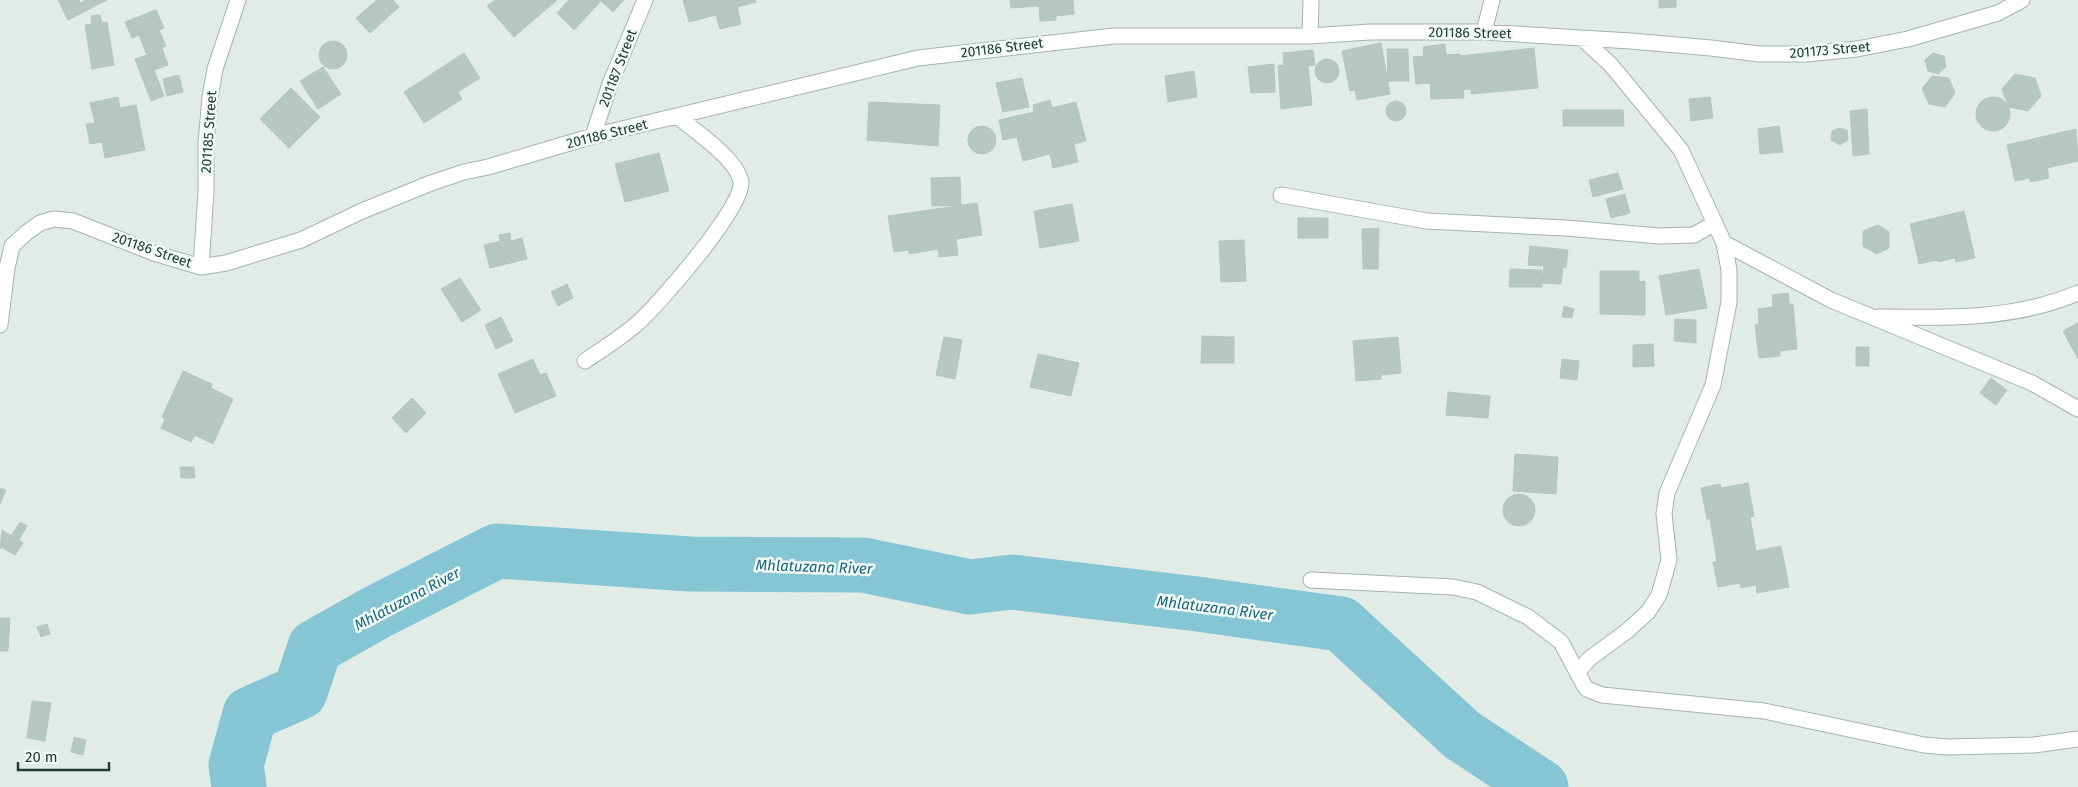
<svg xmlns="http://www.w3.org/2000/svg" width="2078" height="787" viewBox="0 0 2078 787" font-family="'Fira Sans',sans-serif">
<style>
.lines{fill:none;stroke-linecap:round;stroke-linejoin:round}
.river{stroke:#86c6d4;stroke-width:55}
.building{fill:#b6c7c0;stroke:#b3c6bf}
.minor-casing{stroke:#a3b4ae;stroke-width:17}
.minor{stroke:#fff;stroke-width:15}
.labels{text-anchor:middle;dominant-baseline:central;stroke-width:5;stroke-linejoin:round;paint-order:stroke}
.street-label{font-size:14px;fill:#203e36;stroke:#f2f9f5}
.water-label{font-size:15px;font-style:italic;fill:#18697c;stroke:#f2f9f5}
</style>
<rect width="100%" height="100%" fill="#e1ece7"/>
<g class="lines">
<path class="river" d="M239,787L236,765L250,714L300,692L315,647L377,612L497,551L690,564L863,565L970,587L1012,582L1197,604L1341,624L1462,735L1541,787"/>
</g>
<path class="building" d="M58,0H79L80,3L86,0H107L68,20Z
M377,0H393L399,7L370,33L356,18Z
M495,0H557L514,37L487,6Z
M569,0H600L601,1L574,30L557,13Z
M602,0H624L613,12L601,1Z
M683,0H755L756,2L737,7L741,24L720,29L716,15L689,22Z
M1010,0H1073L1074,14L1056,16V20L1040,21L1039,6L1011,8Z
M1659,0H1676V7L1659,8Z
M156,10L164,28L159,30L166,46L162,48L168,65L154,70L164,96L151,101L135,59L147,55L139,35L132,38L125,22Z
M100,15L102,23L107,22L114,65L92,69L85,25L92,24L91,16Z
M319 55a14 14 0 1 1 28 0a14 14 0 1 1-28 0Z
M1381,43L1390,94L1357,100L1355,90L1350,91L1342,51Z
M1445,44L1446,55L1460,54L1464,98L1431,99L1430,83L1416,84L1413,57L1424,56L1423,47Z
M1534,48L1538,88L1471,94V89L1464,90L1460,56Z
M1387,49H1408L1409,81H1388Z
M1313,50L1315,65L1308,66L1312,105L1281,109L1278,66L1284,65L1283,53Z
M464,53L480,78L458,92L462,99L424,123L404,92Z
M1933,53L1944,56L1946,67L1938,74L1928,71L1925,60Z
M1315 71a12 12 0 1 1 24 0a12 12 0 1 1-24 0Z
M1274,64L1275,92L1251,93L1248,67Z
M323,67L341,94L318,109L300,81Z
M1194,71L1197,97L1168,102L1165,76Z
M2015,74L2035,78L2041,96L2028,111L2009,107L2002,89Z
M179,75L183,92L167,96L163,79Z
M1932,76L1949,78L1955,93L1945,107L1929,104L1922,89Z
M1022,78L1029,107L1003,112L996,83Z
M291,88L320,117L289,148L260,119Z
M118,97L120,108L136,105L145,150L105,158L102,142L90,144L86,124L95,123L90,103Z
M1710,97L1713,118L1691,121L1689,99Z
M1976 114a17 17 0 1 1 34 0a17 17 0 1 1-34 0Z
M1050,100L1052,108L1076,102L1086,141L1074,144L1078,162L1053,168L1050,154L1023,161L1017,137L1003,140L999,120L1034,112L1033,105Z
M1386 111a10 10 0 1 1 20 0a10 10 0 1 1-20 0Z
M869,102L940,105L938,146L867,140Z
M1867,109L1869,154L1853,156L1850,111Z
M1563,110H1623L1624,126H1563Z
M1779,126L1783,152L1760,154L1758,129Z
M968 140a14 14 0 1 1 28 0a14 14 0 1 1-28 0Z
M1840,128L1847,130L1848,140L1840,145L1831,140L1832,131Z
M2076,129L2078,161L2047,168L2049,178L2030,182V178L2015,181L2007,145Z
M659,153L669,191L625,202L615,164Z
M1618,173L1623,189L1593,197L1589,180Z
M960,177L961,205L932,206L931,178Z
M1625,194L1630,213L1611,218L1606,199Z
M977,203L982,235L956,239L958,255L939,257L938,249L909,254V250L894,252L888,216Z
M1072,204L1079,241L1040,248L1034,211Z
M1964,211L1975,258L1956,262L1955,258L1938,262L1937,260L1919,264L1910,224Z
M1298,218H1328V238H1298Z
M1878,225L1889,232V248L1877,254L1863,246V231Z
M1379,228L1378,269H1363L1362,229Z
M510,233L511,241L522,238L527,259L490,268L484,245L500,241L499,235Z
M1244,240L1246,281L1221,282L1219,241Z
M1530,246L1568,250L1566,268L1563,267L1561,284L1542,283L1544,266L1528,265Z
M1510,269L1542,270V287H1509Z
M1699,269L1707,308L1666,315L1659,276Z
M1600,271H1639V282L1645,281V315L1600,314Z
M460,278L481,310L462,322L441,289Z
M567,284L573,298L558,306L551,292Z
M1788,293L1789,304H1793L1797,349L1780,351V356L1759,358L1755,325L1759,324L1758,309L1773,307L1772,295Z
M1564,306L1574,309L1572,318L1562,317Z
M501,317L513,341L496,349L485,325Z
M1675,319L1696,320V343L1674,341Z
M2078,323V359L2063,331Z
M1202,336L1234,337V363H1201Z
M944,337L962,340L955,379L936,375Z
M1398,337L1401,373L1381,375V379L1356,381L1353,341Z
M1653,344L1654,366L1633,367V345Z
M1856,347H1869V366H1856Z
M1038,354L1079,363L1071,396L1030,387Z
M533,359L540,375L546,373L556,396L515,413L498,374Z
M1562,359L1579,361L1577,380L1560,378Z
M183,371L212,384L211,388L233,399L213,444L195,435L191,442L161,428L165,419L162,417Z
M1991,378L2007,390L1996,405L1980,393Z
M1448,392L1490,396L1488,418L1446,415Z
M412,398L426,413L406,433L392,418Z
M1515,454L1558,457L1556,494L1513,491Z
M180,467H194L195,478H181Z
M1748,483L1754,516L1750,517L1756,551L1781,546L1789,587L1757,593L1756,585L1741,588L1740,583L1718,587L1713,562L1717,561L1710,519H1707L1701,488L1720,484L1721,488Z
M0,488L6,490L0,504Z
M1503 510a16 16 0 1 1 32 0a16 16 0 1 1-32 0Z
M20,522L27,526L19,540L11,536Z
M2,530L23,543L15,555L1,547L0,549Z
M0,618H10L8,651H0Z
M47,624L50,634L41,637L37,627Z
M32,701L51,703L45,741L27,738Z
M74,737L86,740L83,755L71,752Z"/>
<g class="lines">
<defs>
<path id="minor" d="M1484,32L1492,0
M1310,36L1311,0
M593,136L610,84L645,0
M1281,195L1427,221L1566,228L1659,236L1694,235L1715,223
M1724,243L1831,300L2032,383L2078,409
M201,267L206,192V144L210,97L215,69L238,0
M1878,317C1946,318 2014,320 2078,293
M0,325L7,268L12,246L26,233L40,223L54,219L73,221L154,253L201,267L226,263L301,240L362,211L431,183L464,172L488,167L593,136L918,58L1113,36H1310L1370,32H1484L1631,41L1711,48L1759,54H1806L1857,49L1908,39L1998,13L2022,0
M585,361C604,348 624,336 641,320C661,301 744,207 741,182C738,160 694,130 678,117
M1311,580L1453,587L1477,592L1528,617L1561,642L1584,685L1587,689L1602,695L1764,711L1924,745L1948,747L2034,745L2078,739
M1577,673L1589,659L1627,631L1648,612L1659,595L1669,560L1664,514L1667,493L1713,385L1729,302V270L1724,243L1681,150L1611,65L1582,38"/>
</defs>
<use href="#minor" class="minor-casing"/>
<use href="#minor" class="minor"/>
</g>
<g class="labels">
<g class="street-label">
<text transform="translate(1470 33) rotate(1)">201186 Street</text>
<text transform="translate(1002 48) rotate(-7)">201186 Street</text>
<text transform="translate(1830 50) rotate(-5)">201173 Street</text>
<text transform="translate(618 68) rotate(-69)">201187 Street</text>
<text transform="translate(209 132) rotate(-86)">201185 Street</text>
<text transform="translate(607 134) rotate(-14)">201186 Street</text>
<text transform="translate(152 250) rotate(19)">201186 Street</text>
</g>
<g class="water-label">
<text transform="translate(814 567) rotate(2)">Mhlatuzana River</text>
<text transform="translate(407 599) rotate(-28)">Mhlatuzana River</text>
<text transform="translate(1215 608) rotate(7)">Mhlatuzana River</text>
</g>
</g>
<path d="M18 762v8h91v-8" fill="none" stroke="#203e36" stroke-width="2.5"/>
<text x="25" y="762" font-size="15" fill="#203e36" stroke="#f2f9f5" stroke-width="4" paint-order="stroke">20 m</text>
</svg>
